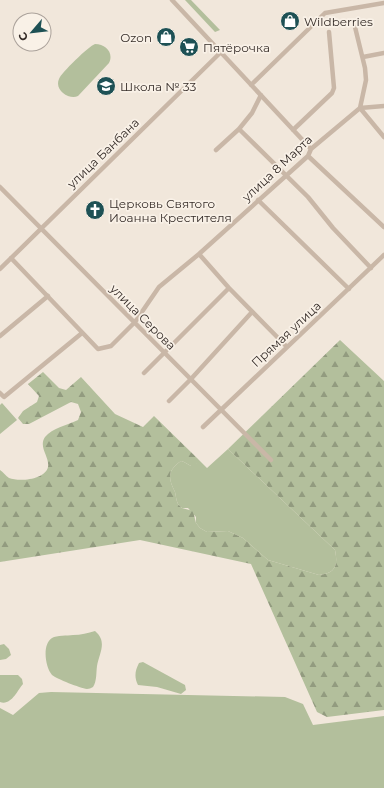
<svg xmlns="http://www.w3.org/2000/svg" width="384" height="788" viewBox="0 0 384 788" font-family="Montserrat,sans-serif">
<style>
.green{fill:#b3bf9c}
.forest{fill:url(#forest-firs)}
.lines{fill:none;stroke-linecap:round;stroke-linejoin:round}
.minor{stroke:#c9b7a7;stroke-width:4.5}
.labels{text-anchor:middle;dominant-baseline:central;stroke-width:3.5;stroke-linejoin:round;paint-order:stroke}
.poi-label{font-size:12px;fill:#352c28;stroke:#f9f1e7;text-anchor:start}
.street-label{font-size:12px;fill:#352c28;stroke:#f9f1e7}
</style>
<defs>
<pattern id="forest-firs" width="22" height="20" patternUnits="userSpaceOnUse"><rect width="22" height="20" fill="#b3bf9c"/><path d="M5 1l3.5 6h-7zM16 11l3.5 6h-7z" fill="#929b7f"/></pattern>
</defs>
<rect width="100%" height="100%" fill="#f1e7db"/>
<path class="green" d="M185,0H191L220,30L215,32Z
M95,44C106,44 114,53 109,63L78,96C69,100 54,90 59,79C61,73 89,46 95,44Z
M2,403L17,420L0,434V405Z
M228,449L335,550C338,565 336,573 319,575L268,560L243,538L228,531L207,532L200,528L196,523V517L188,508H182L178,504C176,500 176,496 175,492C168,478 167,471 181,461L184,462L191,466L197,463V458L207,468Z
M95,631C108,642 99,653 97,666C96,673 97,681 93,687C91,688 89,689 87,689C80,688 57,679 52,675C45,667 42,644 52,638C57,635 67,636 73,635C81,635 88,633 95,631Z
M4,644L9,649L11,655L6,659L0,660V645Z
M143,662L185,685L186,690L181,694L157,687L138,685C134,677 135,671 139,663Z
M0,675H18L22,679L23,684C17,691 11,706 0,702Z
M51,692L285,697L303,704L313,725L384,716V788H0V708L13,715L39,693Z"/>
<path class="forest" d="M340,340L384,381V710L327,717L317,712L251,564L140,540L0,562V470C3,472 6,476 9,478C19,482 45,480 48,467C50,457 38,447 45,437C52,428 68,425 78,420L81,412L78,404L71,402L29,424H23L18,418L23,411L37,402L39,396L28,384L43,372L59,388L66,390L81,377L115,414L143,427L154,416L197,458V463L196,466H191L184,462L181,461C167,471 168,478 175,492C176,496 176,500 178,504L182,508L193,511L196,523L200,528L207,532L228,531L243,538L268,560L319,575C336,573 338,565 335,550L228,449Z"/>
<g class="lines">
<path class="minor" d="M172,0L311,149
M363,57L384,53
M251,85L325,13L384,3
M360,108L384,137
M360,108L384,106
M239,129L308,197L333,228L371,268
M293,130L332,93L334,88L329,32
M216,150L239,129L252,113L261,95
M308,156L384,227
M0,187L271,460
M258,200L349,289
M199,254L229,288L287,347
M11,258L98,349L111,346L135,322L159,287L199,254L308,156L311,149L360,108L366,80L365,68L355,27
M0,269L221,52
M0,336L48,296
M144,373L229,288
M0,393L4,397L82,333
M169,401L191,379L252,312
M203,427L384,255"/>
</g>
<defs>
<symbol id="shop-disc" viewBox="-11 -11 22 22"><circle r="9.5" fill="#1e5155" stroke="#f9f1e7"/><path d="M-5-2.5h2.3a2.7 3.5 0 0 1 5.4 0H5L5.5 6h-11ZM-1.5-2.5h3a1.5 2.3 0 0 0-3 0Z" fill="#fff"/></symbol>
<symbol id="supermarket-disc" viewBox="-11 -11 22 22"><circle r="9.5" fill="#1e5155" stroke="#f9f1e7"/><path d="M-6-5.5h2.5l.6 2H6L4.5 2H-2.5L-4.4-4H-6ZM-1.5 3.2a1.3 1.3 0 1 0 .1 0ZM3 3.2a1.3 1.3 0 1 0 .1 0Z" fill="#fff"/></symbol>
<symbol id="school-disc" viewBox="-11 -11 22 22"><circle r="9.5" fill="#1e5155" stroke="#f9f1e7"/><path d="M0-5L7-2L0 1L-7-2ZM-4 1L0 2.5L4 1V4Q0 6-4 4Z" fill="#fff"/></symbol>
<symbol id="church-disc" viewBox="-11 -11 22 22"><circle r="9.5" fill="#1e5155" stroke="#f9f1e7"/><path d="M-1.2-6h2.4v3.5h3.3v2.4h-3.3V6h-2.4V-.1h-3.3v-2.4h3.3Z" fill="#fff"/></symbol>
</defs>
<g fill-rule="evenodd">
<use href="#shop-disc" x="279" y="10" width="22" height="22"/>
<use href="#shop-disc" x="155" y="26" width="22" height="22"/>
<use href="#supermarket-disc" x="178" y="36" width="22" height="22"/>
<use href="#school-disc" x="95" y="75" width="22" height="22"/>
<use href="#church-disc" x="84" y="199" width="22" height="22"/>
</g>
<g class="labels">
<g class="poi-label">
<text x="304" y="21">Wildberries</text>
<text x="152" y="37" text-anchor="end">Ozon</text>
<text x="203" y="47">Пятёрочка</text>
<text x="120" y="86">Школа № 33</text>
<text x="109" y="203">Церковь Святого<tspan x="109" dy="14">Иоанна Крестителя</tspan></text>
</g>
<g class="street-label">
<text transform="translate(103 153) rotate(-44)">улица Банбана</text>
<text transform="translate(277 168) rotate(-43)">улица 8 Марта</text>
<text transform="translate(143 317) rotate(45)">улица Серова</text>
<text transform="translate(286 334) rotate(-43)">Прямая улица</text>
</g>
</g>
<g transform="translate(32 32) rotate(242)"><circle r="19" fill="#f9f1e7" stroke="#aba29b"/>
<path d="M0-3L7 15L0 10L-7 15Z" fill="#1e5155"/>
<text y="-6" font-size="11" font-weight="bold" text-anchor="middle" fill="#352c28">С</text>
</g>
</svg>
